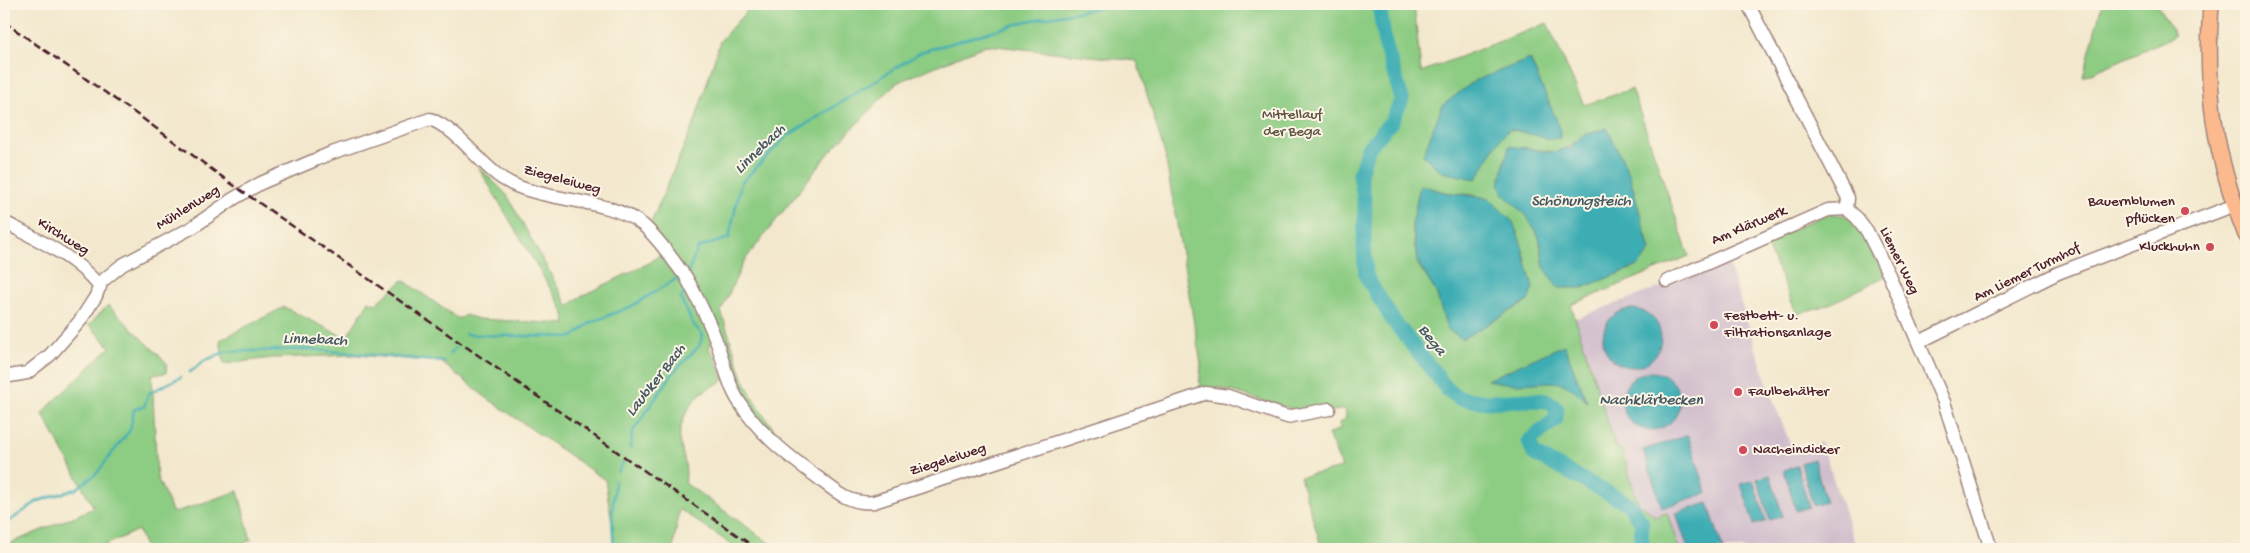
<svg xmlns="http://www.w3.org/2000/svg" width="2250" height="553" viewBox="0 0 2250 553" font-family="'Gochi Hand',sans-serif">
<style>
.industrial{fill:#d0bdcc}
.green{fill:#8dcc83;stroke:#6c7657;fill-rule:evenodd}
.water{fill:#3cadb4;stroke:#436670}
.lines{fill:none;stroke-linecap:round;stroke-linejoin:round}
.stream{stroke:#3cadb4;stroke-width:2.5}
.river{stroke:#3cadb4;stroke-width:15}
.minor-casing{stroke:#9e847c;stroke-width:15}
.major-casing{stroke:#9e847c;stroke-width:18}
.minor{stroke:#fff;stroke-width:12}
.major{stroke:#fbba8d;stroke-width:15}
.rail{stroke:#4a1f2b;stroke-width:2.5;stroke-dasharray:8 4;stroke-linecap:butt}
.poi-dot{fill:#d1495b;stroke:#fcf5e5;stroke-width:2}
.labels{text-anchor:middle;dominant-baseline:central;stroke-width:4;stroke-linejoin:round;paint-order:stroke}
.park-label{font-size:15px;fill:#5e5345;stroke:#fcf5e5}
.street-label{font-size:15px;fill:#4a1f2b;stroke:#fcf5e5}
.poi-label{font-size:15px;fill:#4a1f2b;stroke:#fcf5e5;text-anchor:start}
.water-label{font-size:16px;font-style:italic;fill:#445862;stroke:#fcf5e5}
</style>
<rect width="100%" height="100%" fill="#fcf5e5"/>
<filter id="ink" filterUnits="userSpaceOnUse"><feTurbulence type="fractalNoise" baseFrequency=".02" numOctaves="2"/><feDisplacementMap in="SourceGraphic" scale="10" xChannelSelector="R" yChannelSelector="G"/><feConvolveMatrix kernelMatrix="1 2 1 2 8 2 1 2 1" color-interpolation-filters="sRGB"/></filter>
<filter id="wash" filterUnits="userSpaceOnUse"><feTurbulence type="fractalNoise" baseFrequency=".0096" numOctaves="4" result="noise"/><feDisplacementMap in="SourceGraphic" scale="20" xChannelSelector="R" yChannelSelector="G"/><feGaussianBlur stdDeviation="1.12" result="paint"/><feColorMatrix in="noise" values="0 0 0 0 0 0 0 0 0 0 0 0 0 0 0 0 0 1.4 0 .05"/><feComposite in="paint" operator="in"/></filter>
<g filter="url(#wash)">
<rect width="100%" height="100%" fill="#f3e8cd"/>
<path class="industrial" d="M1728,262L1769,389L1794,454L1821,442L1857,549H1679L1667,513L1641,522L1574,319Z"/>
<path class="green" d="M750,4H1414L1421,72L1547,23L1584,105L1632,89L1689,256L1571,305L1616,448L1622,451L1638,503L1653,514L1654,517L1667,513L1679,549H1322L1300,477L1342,468L1328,434L1340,429L1339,424L1346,418L1345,409L1321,413L1300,411L1220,388L1199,390L1201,364L1165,155L1137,61L986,45L896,83L830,152L744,261L721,311L743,378L754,400L783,443L749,407L734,378L715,328L709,350L714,354L724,380C718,384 710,387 704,391C691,400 677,425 680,442C683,456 688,468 685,483L778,549H738L679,509L673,549H613L612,522L605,480L484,396L441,362L356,355L272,358L224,364L220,340L284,307L346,338L369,301L376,304L403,280L457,318H461L465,315L479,319L566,324L563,310L477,165L507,195L568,306L580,297L651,262L660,254L676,272L649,227L695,121L720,41L750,7ZM1530,59L1560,138L1550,139L1510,129L1501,137ZM1582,136L1629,173L1650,251L1544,267L1539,237L1526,215L1523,147C1550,152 1561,157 1582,136ZM1420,185L1444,192L1474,195L1528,301L1493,321L1441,307L1436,292L1417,263L1412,225ZM1563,345L1586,401L1576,390L1557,381Z
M2102,4H2157L2175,36L2083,77Z
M1827,214L1843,215L1855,221L1886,276L1830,304L1797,314L1765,242Z
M108,305L167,363L166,373L152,375L157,477L173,513L238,491L251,540L240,545L242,549H146L138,530L97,549H4V546L94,508L42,413L110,347L89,325Z"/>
<path class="water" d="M1530,59L1560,128V138L1550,139L1510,129C1494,142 1488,163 1476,179L1441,172L1423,155L1442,106L1474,81Z
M1607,128L1629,173L1650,251L1638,266L1582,288H1558L1544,267L1539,237L1526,215L1506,197L1499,185L1509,146L1552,152L1570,148L1582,136Z
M1420,185L1444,192L1489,198L1513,222L1521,243L1533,287L1528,301L1462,339L1447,329L1436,292L1418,263L1412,225Z
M1603 338a29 29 0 1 1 58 0a29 29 0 1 1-58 0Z
M1564,345L1587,402C1562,375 1552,383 1519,384C1509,384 1498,382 1487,380Z
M1622 401a29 29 0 1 1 58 0a29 29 0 1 1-58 0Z
M1688,435L1707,493L1662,508L1643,450Z
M1814,459L1826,502L1813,506L1801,463Z
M1797,466L1809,507L1796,511L1784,470Z
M1770,475L1783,516L1770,520L1757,479Z
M1753,480L1766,521L1754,525L1741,484Z
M1708,503L1723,549H1688L1676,513Z"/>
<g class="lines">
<path class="stream" d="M688,273L698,248L729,238L741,183L786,137L921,52L1027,21L1121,4
M465,334C501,337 537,335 573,337L590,323L632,306L681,276
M450,354L455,348
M190,372L204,361L225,352L308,349L445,362
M630,448L633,431L673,373L699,346L703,335L693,324L681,299L685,291L678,277
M618,472L623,463
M4,525L38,501L76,489L97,473L130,430L134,409L144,407L149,393L181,377
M614,549L612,517L615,481"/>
<path class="river" d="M1379,4L1385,44L1402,99L1392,121L1368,148L1360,174L1365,206L1364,247L1366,276L1392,319L1447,389L1459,398L1487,402L1528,400L1548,401L1557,409L1556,419L1529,441L1534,454L1629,504L1642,523L1641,537L1644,549"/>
</g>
</g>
<g filter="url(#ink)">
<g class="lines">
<defs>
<path id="minor" d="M1748,4L1848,198L1847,209
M1847,209L1857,218L1867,231L1889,275L1944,402L1991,549
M4,222C38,240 75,256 100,287
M686,277C698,299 710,322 718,346C724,364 728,384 738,400C757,432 787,455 817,477C835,491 850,505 874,502L1206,393L1228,396L1287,417L1329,409
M1667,281L1828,210L1847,209
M1919,342L2058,273L2235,205
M4,377L27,373L50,355L80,321L96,296L101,282L122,265L193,227L233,199L261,183L329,154L430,119C460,131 477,162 503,179C543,204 607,196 643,225C658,238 670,256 682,272"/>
<path id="major" d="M2211,4C2205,90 2214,155 2246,235"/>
</defs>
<use href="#minor" class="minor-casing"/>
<use href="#major" class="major-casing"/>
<use href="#minor" class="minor"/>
<use href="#major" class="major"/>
<path class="rail" d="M4,22L142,118L229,182L757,549"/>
</g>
</g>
<g class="poi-dot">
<circle cx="2185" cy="211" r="5"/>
<circle cx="2210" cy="247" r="5"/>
<circle cx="1714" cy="325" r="5"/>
<circle cx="1738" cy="392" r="5"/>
<circle cx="1743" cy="450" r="5"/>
</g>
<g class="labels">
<g class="park-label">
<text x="1292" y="115">Mittellauf<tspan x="1292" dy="17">der Bega</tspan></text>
</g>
<g class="street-label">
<text transform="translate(562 180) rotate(15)">Ziegeleiweg</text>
<text transform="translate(188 208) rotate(-32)">Mühlenweg</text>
<text transform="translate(1749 226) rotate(-23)">Am Klärwerk</text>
<text transform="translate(63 237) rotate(32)">Kirchweg</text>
<text transform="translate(1899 261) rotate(64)">Liemer Weg</text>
<text transform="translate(2027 273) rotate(-26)">Am Liemer Turmhof</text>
<text transform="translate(948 460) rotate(-18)">Ziegeleiweg</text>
</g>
<g class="poi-label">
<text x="2175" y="202" text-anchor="end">Bauernblumen<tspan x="2175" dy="17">pflücken</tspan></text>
<text x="2200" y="247" text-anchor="end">Kluckhuhn</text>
<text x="1724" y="316">Festbett- u.<tspan x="1724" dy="17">Filtrationsanlage</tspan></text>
<text x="1748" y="392">Faulbehälter</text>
<text x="1753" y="450">Nacheindicker</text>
</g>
<g class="water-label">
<text transform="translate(761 150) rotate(-44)">Linnebach</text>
<text x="1581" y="202">Schönungsteich</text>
<text transform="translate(315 341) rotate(2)">Linnebach</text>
<text transform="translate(1431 341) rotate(52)">Bega</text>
<text transform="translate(657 381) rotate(-52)">Laubker Bach</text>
<text x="1651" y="401">Nachklärbecken</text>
</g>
</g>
<rect width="2250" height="553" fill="none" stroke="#fcf5e5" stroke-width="20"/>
</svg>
